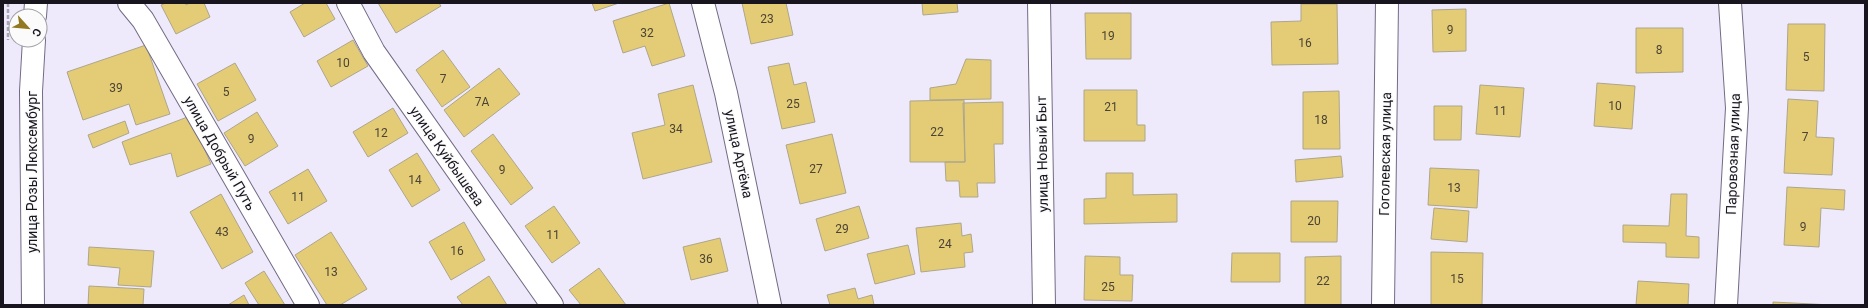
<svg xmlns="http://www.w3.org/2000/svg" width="1868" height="308" viewBox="0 0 1868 308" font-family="Roboto,sans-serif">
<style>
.building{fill:#e4cc76;stroke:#ada68b}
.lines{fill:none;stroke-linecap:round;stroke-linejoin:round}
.minor-casing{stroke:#736b84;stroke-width:24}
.tertiary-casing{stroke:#736b84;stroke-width:24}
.path{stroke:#a8a4b2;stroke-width:2.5;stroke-dasharray:4 2;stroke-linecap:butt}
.minor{stroke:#fff;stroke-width:22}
.tertiary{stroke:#fff;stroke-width:22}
.labels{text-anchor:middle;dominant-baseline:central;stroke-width:3;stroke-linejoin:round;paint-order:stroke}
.number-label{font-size:12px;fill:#4b4335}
.street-label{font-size:14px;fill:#18151f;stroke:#fbfbfb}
</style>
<rect width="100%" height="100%" fill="#efeafb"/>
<path class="building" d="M166,3H185L186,5L190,3H204L210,17L176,34L161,5Z
M305,3H326L335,19L304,37L290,12Z
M378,3H439L441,6L396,33Z
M592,3H619L595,11Z
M669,3L685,56L652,66L645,46L623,53L613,21Z
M742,3H786L793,35L751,44Z
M922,3H957L958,12L923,15Z
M1301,4H1337L1338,64L1272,65L1271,22L1301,21Z
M1466,9V51L1433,52L1432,10Z
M1085,13H1131V59H1086Z
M1788,24H1825L1824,91L1786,90Z
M1636,28H1683V72L1636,73Z
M353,40L368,66L331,87L317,61Z
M146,45L170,114L136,125L129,104L83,120L67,72Z
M443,50L470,87L442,107L416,70Z
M966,59L991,60V99L930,100V88L956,84Z
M235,63L256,100L218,121L197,84Z
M789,63L794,85L806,82L815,122L782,129L768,67Z
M499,68L520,94L464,137L444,110Z
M1597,83L1635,86L1632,129L1594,126Z
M693,85L712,162L643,179L632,133L665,125L658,94Z
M1480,85L1524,88L1520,137L1476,134Z
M1084,90H1137V125H1145V141H1084Z
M1339,91L1340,149H1303V92Z
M1788,99L1818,101L1816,137L1834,138L1832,175L1784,173Z
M964,100L965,162H910V101Z
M1003,102V144H994L995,183H977L978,197H960L959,181H946L945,162H965L963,103Z
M1434,106H1462L1461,140H1434Z
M393,108L408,133L368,157L353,132Z
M257,112L278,146L245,166L224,133Z
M190,116L211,164L177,177L171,153L130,165L122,142Z
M125,121L129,133L93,148L88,135Z
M493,134L533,188L511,205L471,151Z
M832,134L846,193L800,204L786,145Z
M417,153L440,190L412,207L389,170Z
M1341,156L1343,177L1296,182L1295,160Z
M1430,168L1479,170L1477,208L1428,205Z
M308,169L327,201L288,224L269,192Z
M1106,173H1133V195L1177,194V222L1084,224V199L1106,198Z
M1787,187L1845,190L1844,210L1821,208L1819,247L1784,245Z
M221,194L253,252L222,269L190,212Z
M1671,194H1687L1686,236L1699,237V258L1666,257V243L1623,242V225L1669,226Z
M1291,201H1338L1337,242H1291Z
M554,206L580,243L552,263L525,226Z
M859,206L869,238L825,251L816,219Z
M1434,208L1469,211L1467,242L1431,239Z
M464,222L485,260L451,280L429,242Z
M961,223L962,236L971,234L973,252L964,253L965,267L921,272L916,228Z
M331,232L367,289L340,305H327L295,255Z
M720,238L728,271L691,280L683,247Z
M908,245L915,274L875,284L867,254Z
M89,247L154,251L151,287L118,285L120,268L88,265Z
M1431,252L1483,253L1482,305H1431Z
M1232,253H1280V282H1231Z
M1085,256L1120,257V275H1133L1132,301L1084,300Z
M1341,256V305H1305V257Z
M599,268L626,305H581L569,290Z
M264,271L285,305H259L245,283Z
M489,276L507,305H463L457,297Z
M1638,281L1689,284L1688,305H1636Z
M89,286L144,289L143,305H88Z
M855,288L858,299L872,295L874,305H830L827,295Z
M244,295L249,305H228Z
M1773,302L1832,305H1773Z"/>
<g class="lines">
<defs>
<path id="minor" d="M129,3L143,20L308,305
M348,3L374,52L552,305
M703,3L726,93L770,305
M1039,3L1044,305
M1383,305L1387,3
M1726,305L1737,108L1730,3"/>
<path id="tertiary" d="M35,16L36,3
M33,305L31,91L34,40"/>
</defs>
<use href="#minor" class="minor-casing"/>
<use href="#tertiary" class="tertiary-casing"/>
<path class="path" d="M8,3V40"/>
<use href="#minor" class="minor"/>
<use href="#tertiary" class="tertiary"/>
</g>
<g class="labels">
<g class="number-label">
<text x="767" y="19">23</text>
<text x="1450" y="30">9</text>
<text x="647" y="33">32</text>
<text x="1108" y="36">19</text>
<text x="1305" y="43">16</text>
<text x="1659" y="50">8</text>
<text x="1806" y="57">5</text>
<text x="343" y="63">10</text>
<text x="443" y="79">7</text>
<text x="116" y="88">39</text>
<text x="226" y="92">5</text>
<text x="482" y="102">7А</text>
<text x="793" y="104">25</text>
<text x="1615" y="106">10</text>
<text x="1111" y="107">21</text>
<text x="1500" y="111">11</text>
<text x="1321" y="120">18</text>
<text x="676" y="129">34</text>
<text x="937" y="132">22</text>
<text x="381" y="133">12</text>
<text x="1805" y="137">7</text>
<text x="251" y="139">9</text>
<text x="816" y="169">27</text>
<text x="502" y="170">9</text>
<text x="415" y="180">14</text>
<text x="1454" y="188">13</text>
<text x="298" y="197">11</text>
<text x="1314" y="221">20</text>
<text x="1803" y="227">9</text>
<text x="842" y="229">29</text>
<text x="222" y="232">43</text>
<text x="553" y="235">11</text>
<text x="945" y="244">24</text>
<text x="457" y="251">16</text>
<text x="706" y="259">36</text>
<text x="331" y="272">13</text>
<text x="1457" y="279">15</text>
<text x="1323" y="281">22</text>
<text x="1108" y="287">25</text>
</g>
<g class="street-label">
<text transform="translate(220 153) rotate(60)">улица Добрый Путь</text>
<text transform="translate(739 154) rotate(78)">улица Артёма</text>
<text transform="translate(1042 154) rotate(-91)">улица Новый Быт</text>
<text transform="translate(1385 154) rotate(-89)">Гоголевская улица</text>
<text transform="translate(1733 154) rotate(-88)">Паровозная улица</text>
<text transform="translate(447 156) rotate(55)">улица Куйбышева</text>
<text transform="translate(32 172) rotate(-90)">улица Розы Люксембург</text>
</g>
</g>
<rect width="1868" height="308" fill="none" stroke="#18151f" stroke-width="8"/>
<g transform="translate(28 28) rotate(117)"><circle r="19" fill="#fbfbfb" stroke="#a09fa3"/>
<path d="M0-3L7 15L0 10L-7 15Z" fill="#917a20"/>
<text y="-6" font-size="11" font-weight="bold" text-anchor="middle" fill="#18151f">С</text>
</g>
</svg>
